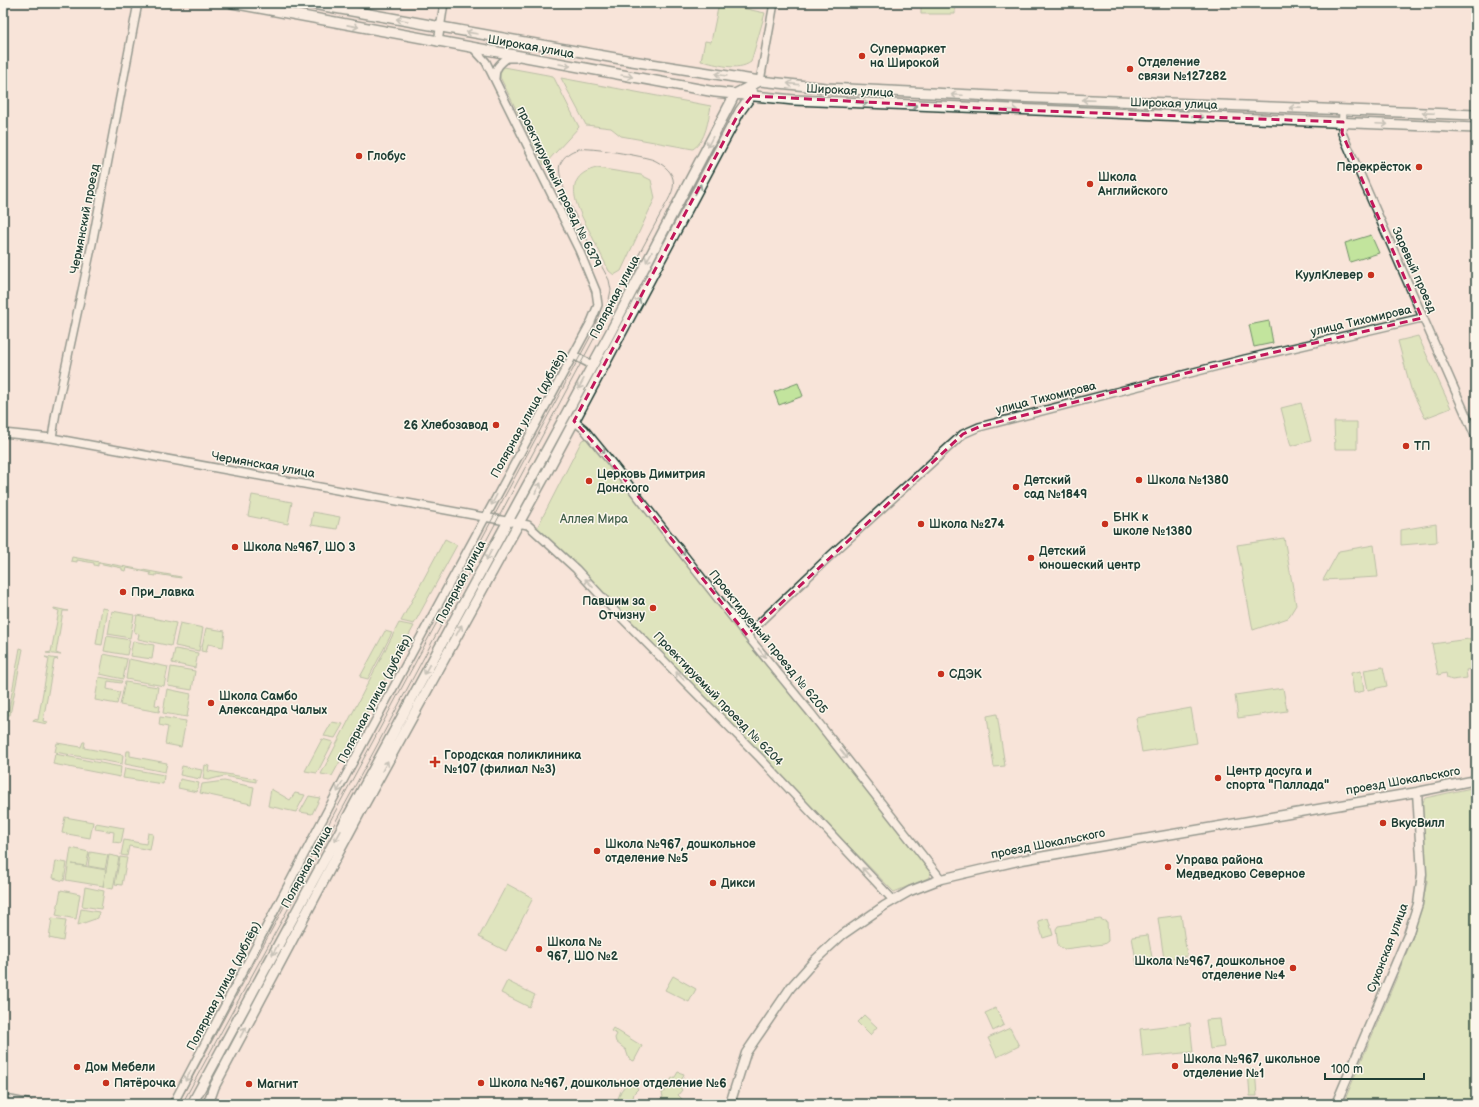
<svg xmlns="http://www.w3.org/2000/svg" width="1479" height="1107" viewBox="0 0 1479 1107" font-family="'Balsamiq Sans',sans-serif">
<style>
.green{fill:#c2e49d;stroke:#709068}
.lines{fill:none;stroke-linecap:round;stroke-linejoin:round}
.minor-casing{stroke:#1f3d34;stroke-width:10}
.tertiary-casing{stroke:#1f3d34;stroke-width:11}
.secondary-casing{stroke:#1f3d34;stroke-width:12}
.minor{stroke:#fbf7ec;stroke-width:7}
.tertiary{stroke:#fbf7ec;stroke-width:8}
.secondary{stroke:#fbf7ec;stroke-width:9}
.tram{stroke:#1f3d34;stroke-width:1}
.oneway{stroke:#8d9a90}
.marked{fill:none;stroke:#c2185b;stroke-width:3;stroke-dasharray:8 5;stroke-linejoin:round}
.poi-dot{fill:#c8321e;stroke:#fbf7ec;stroke-width:1.5}
.labels{text-anchor:middle;dominant-baseline:central;stroke-width:3;stroke-linejoin:round;paint-order:stroke}
.street-label{font-size:12px;fill:#1f3d34;stroke:#fbf7ec}
.poi-label{font-size:12px;font-weight:bold;fill:#1f3d34;stroke:#fbf7ec;text-anchor:start}
.park-label{font-size:12px;fill:#405e49;stroke:#fbf7ec}
</style>
<rect width="100%" height="100%" fill="#f8e4d9"/>
<filter id="ink" filterUnits="userSpaceOnUse"><feTurbulence type="fractalNoise" baseFrequency=".025" numOctaves="2"/><feDisplacementMap in="SourceGraphic" scale="8" xChannelSelector="R" yChannelSelector="G"/><feConvolveMatrix kernelMatrix="1 2 1 2 8 2 1 2 1" color-interpolation-filters="sRGB"/></filter>
<g filter="url(#ink)">
<path class="green" d="M719,3H738L737,7L765,13L751,62C737,72 717,64 701,61L705,41L711,42Z
M921,3H955V14H921Z
M504,67L553,76L579,127L544,165L500,77V72Z
M561,78L711,106C708,120 706,141 693,149L621,136L611,128L586,125Z
M597,168L641,175L651,180L655,198L621,271L614,275L609,271C603,258 596,245 590,232C578,210 559,176 597,168Z
M1371,235L1379,253L1350,262L1345,243Z
M1269,321L1273,343L1254,347L1249,325Z
M1418,336L1451,408L1425,418L1411,389L1398,341Z
M798,383L803,396L779,405L774,392Z
M1301,403L1311,441L1291,446L1281,408Z
M1334,422H1357V449H1335Z
M588,438L930,870L931,874L928,878L894,892L537,528L582,440Z
M252,495L292,502L288,524L248,516Z
M313,512L340,517L337,529L311,525Z
M1436,524L1437,542L1401,545V530Z
M1284,538L1296,605L1288,618L1253,630L1237,545Z
M445,539L457,545L414,624L401,621Z
M1374,545L1378,577L1323,580L1339,551Z
M72,557L181,577V578L156,574V576L150,575L151,573L127,568L126,571L122,570V568L98,563V566L94,565V563L77,560V562L71,561Z
M54,608L68,611H63L56,653L61,655L46,653L51,652L59,611L54,609Z
M102,608L108,609L102,645L96,644Z
M112,611L134,615L130,638L108,634Z
M137,615L176,623L171,646L138,639L139,634L134,632Z
M180,623L203,628L199,651L175,646Z
M399,623L414,626L332,776L321,774Z
M206,628L225,631L223,647L208,644L206,652L201,651Z
M385,631L392,633L368,679L360,677Z
M107,636L130,640L127,655L104,651Z
M1476,638V668L1466,670L1467,678L1452,680L1447,678L1446,673L1438,675L1432,644Z
M133,641L154,645L152,659L130,656Z
M20,648L23,649L10,715H8Z
M175,649L198,653L195,668L172,663Z
M104,654L127,659L123,679L100,674Z
M45,657L58,659L54,660L43,721L48,722L47,724L33,721L34,719L38,720L49,659Z
M129,659L168,667L164,686L126,679Z
M171,667L195,671L192,690L168,686Z
M1383,667L1387,686L1368,690L1364,670Z
M1361,671L1364,691L1354,693L1351,673Z
M99,677L122,681L121,683L108,681L107,689L120,692L117,704L95,700Z
M125,682L158,687L155,705L160,706L159,712L120,705Z
M1283,688L1287,711L1238,718L1235,695Z
M167,689L191,694L187,717L163,713Z
M1191,708L1197,743L1142,752L1136,718Z
M997,714L1005,766L994,767L987,716Z
M160,717L186,721L181,747L165,744L168,727L159,725Z
M332,722L343,724L335,738L324,736Z
M322,739L333,742L317,773L305,771Z
M83,742H85L84,748L123,755L122,764L55,752L57,743L81,747Z
M127,751H130V756L167,763L165,772L125,764Z
M55,754L121,767L120,777L53,764Z
M205,765L209,766L208,771L256,779V782L224,776L208,780L203,779Z
M182,766L202,770L200,779L180,775Z
M125,768L164,775L163,784L123,778Z
M180,779L199,783L197,792L178,788Z
M224,781L254,787L251,804L200,793L202,784Z
M1476,787V1104H1343L1399,972L1413,936L1422,904L1427,882L1422,804L1425,798Z
M271,789L290,800L295,793L305,795L296,812L268,806Z
M309,796L320,798L312,814L300,812Z
M65,817L93,822L90,838L62,833Z
M96,823L124,828L121,843L113,842L114,832L95,829Z
M148,833L153,834L150,850L129,846L127,856L121,855L124,840L146,844Z
M71,848L89,852L86,866L72,864L106,870L103,886L66,880Z
M90,852L108,855L105,869L88,866Z
M109,855L119,857L113,889L103,887Z
M120,857L127,858L122,885L115,884Z
M56,861L67,863L64,881L53,878Z
M507,884L533,898L506,951L479,937Z
M85,887L104,891L101,909L82,906Z
M61,890L80,894L76,919L56,915Z
M81,909L99,912L98,918L78,925Z
M1181,915L1187,956L1164,959L1158,918Z
M52,918L66,920L63,941L49,938Z
M1048,918L1053,935L1043,938L1038,921Z
M1100,919L1107,922L1108,941L1104,944L1064,949L1058,946L1056,929L1058,926Z
M1148,935L1153,963L1137,966L1132,937Z
M673,976L696,989L689,1002L665,990Z
M507,981L535,995L529,1007L501,993Z
M996,1008L1004,1025L993,1031L985,1013Z
M864,1015L877,1027L870,1035L857,1022Z
M1220,1019L1224,1047L1210,1049L1206,1020Z
M1190,1023L1193,1052L1143,1057L1140,1029Z
M613,1028L642,1046L634,1061L629,1059L626,1050L616,1042L615,1038L617,1034L611,1031Z
M1010,1028L1019,1046L997,1057L988,1038Z
M1255,1069L1257,1096H1250L1248,1070Z
M678,1072L684,1074L679,1086L682,1090L678,1095L683,1100L682,1104H658L659,1100L663,1097L662,1093L665,1091V1085L669,1081L672,1082L671,1079L675,1077Z
M628,1081L634,1083L638,1089L634,1093L632,1103L619,1104L617,1101L621,1091L624,1087V1084Z"/>
<g class="lines">
<defs>
<path id="minor" d="M438,42L444,3
M495,78C495,67 500,64 507,58H516
M760,81L774,3
M1343,110L1342,133L1476,438
M573,355L592,365
M574,421L584,429L611,462L741,628L810,712L941,879
M3,433L52,438L528,525L576,569L614,610L760,758L893,900
M52,438L56,412L92,244L138,3
M747,635L831,555L963,434L979,427L1245,359L1422,318
M173,1104L345,777L591,322L598,305L596,291L579,250L486,62L474,49"/>
<path id="tertiary" d="M3,1099L28,1104
M730,1104L746,1053L791,987L816,959L842,935L884,906L910,891L941,879L1022,860L1417,792L1476,780
M1336,1104L1408,935L1418,904L1422,874L1417,792"/>
<path id="secondary" d="M232,3L715,92L794,100L1476,128
M307,3L632,61L760,81L826,88L1015,97L1476,115
M192,1104L610,333L735,94L760,81
M208,1104L214,1087L359,814L548,470L740,111L753,93"/>
</defs>
<use href="#minor" class="minor-casing"/>
<use href="#tertiary" class="tertiary-casing"/>
<use href="#secondary" class="secondary-casing"/>
<use href="#minor" class="minor"/>
<use href="#tertiary" class="tertiary"/>
<use href="#secondary" class="secondary"/>
<path class="tram" d="M178,1104L608,304L611,290L609,280C599,261 553,181 560,164C564,156 570,151 579,149C590,147 643,156 654,160C662,164 671,170 673,179C676,190 666,203 661,213L374,751L182,1104"/>
</g>
<defs><path id="oneway-shaft" d="M-6 0H5M1.5-3L5.5 0L1.5 3" fill="none" stroke-width="1.6" stroke-linecap="round" stroke-linejoin="round"/></defs>
<g class="oneway">
<use href="#oneway-shaft" transform="translate(402 20) rotate(-170)"/>
<use href="#oneway-shaft" transform="translate(353 26) rotate(11)"/>
<use href="#oneway-shaft" transform="translate(472 33) rotate(-170)"/>
<use href="#oneway-shaft" transform="translate(565 65) rotate(10)"/>
<use href="#oneway-shaft" transform="translate(721 75) rotate(-171)"/>
<use href="#oneway-shaft" transform="translate(627 76) rotate(10)"/>
<use href="#oneway-shaft" transform="translate(793 84) rotate(-174)"/>
<use href="#oneway-shaft" transform="translate(957 95) rotate(-177)"/>
<use href="#oneway-shaft" transform="translate(1088 100) rotate(-178)"/>
<use href="#oneway-shaft" transform="translate(862 103) rotate(3)"/>
<use href="#oneway-shaft" transform="translate(912 106) rotate(2)"/>
<use href="#oneway-shaft" transform="translate(1295 108) rotate(-178)"/>
<use href="#oneway-shaft" transform="translate(1012 110) rotate(3)"/>
<use href="#oneway-shaft" transform="translate(1428 113) rotate(-178)"/>
<use href="#oneway-shaft" transform="translate(1198 117) rotate(2)"/>
<use href="#oneway-shaft" transform="translate(1382 124) rotate(3)"/>
<use href="#oneway-shaft" transform="translate(710 142) rotate(118)"/>
<use href="#oneway-shaft" transform="translate(698 189) rotate(-62)"/>
<use href="#oneway-shaft" transform="translate(649 257) rotate(118)"/>
<use href="#oneway-shaft" transform="translate(637 303) rotate(-62)"/>
<use href="#oneway-shaft" transform="translate(581 384) rotate(119)"/>
<use href="#oneway-shaft" transform="translate(601 449) rotate(50)"/>
<use href="#oneway-shaft" transform="translate(538 488) rotate(-61)"/>
<use href="#oneway-shaft" transform="translate(494 500) rotate(118)"/>
<use href="#oneway-shaft" transform="translate(681 551) rotate(52)"/>
<use href="#oneway-shaft" transform="translate(489 555) rotate(118)"/>
<use href="#oneway-shaft" transform="translate(589 583) rotate(-133)"/>
<use href="#oneway-shaft" transform="translate(459 630) rotate(-62)"/>
<use href="#oneway-shaft" transform="translate(762 653) rotate(51)"/>
<use href="#oneway-shaft" transform="translate(427 669) rotate(118)"/>
<use href="#oneway-shaft" transform="translate(680 676) rotate(-134)"/>
<use href="#oneway-shaft" transform="translate(844 754) rotate(52)"/>
<use href="#oneway-shaft" transform="translate(385 766) rotate(-61)"/>
<use href="#oneway-shaft" transform="translate(340 787) rotate(118)"/>
<use href="#oneway-shaft" transform="translate(338 836) rotate(119)"/>
<use href="#oneway-shaft" transform="translate(866 872) rotate(-133)"/>
<use href="#oneway-shaft" transform="translate(275 950) rotate(118)"/>
<use href="#oneway-shaft" transform="translate(243 1032) rotate(-62)"/>
<use href="#oneway-shaft" transform="translate(188 1076) rotate(118)"/>
</g>
</g>
<path d="M0 0H1479V1107H0ZM752,96L1016,110L1343,122L1342,133L1422,318L1198,370L979,427L963,434L747,635L611,462L574,421L740,111Z" fill="#f8e4d9" fill-opacity=".55" fill-rule="evenodd"/>
<path class="marked" d="M752,96L1016,110L1343,122L1342,133L1422,318L1198,370L979,427L963,434L747,635L611,462L574,421L740,111Z"/>
<g class="poi-dot">
<circle cx="862" cy="56" r="4"/>
<circle cx="1130" cy="69" r="4"/>
<circle cx="359" cy="156" r="4"/>
<circle cx="1419" cy="167" r="4"/>
<circle cx="1090" cy="184" r="4"/>
<circle cx="1371" cy="275" r="4"/>
<circle cx="496" cy="425" r="4"/>
<circle cx="1406" cy="446" r="4"/>
<circle cx="1139" cy="480" r="4"/>
<circle cx="589" cy="481" r="4"/>
<circle cx="1016" cy="487" r="4"/>
<circle cx="921" cy="524" r="4"/>
<circle cx="1105" cy="524" r="4"/>
<circle cx="235" cy="547" r="4"/>
<circle cx="1031" cy="558" r="4"/>
<circle cx="123" cy="592" r="4"/>
<circle cx="653" cy="608" r="4"/>
<circle cx="941" cy="674" r="4"/>
<circle cx="211" cy="703" r="4"/>
<path d="M433 756h4v4h4v4h-4v4h-4v-4h-4v-4h4z"/>
<circle cx="1218" cy="778" r="4"/>
<circle cx="1383" cy="823" r="4"/>
<circle cx="597" cy="851" r="4"/>
<circle cx="1168" cy="867" r="4"/>
<circle cx="713" cy="883" r="4"/>
<circle cx="539" cy="949" r="4"/>
<circle cx="1293" cy="968" r="4"/>
<circle cx="1175" cy="1066" r="4"/>
<circle cx="77" cy="1067" r="4"/>
<circle cx="106" cy="1083" r="4"/>
<circle cx="481" cy="1083" r="4"/>
<circle cx="249" cy="1084" r="4"/>
</g>
<g class="labels">
<g class="street-label">
<text transform="translate(531 47) rotate(10)">Широкая улица</text>
<text transform="translate(850 91) rotate(3)">Широкая улица</text>
<text transform="translate(1174 104) rotate(2)">Широкая улица</text>
<text transform="translate(559 187) rotate(64)">проектируемый проезд № 6379</text>
<text transform="translate(85 219) rotate(-79)">Чермянский проезд</text>
<text transform="translate(1414 270) rotate(66)">Заревый проезд</text>
<text transform="translate(615 297) rotate(-62)">Полярная улица</text>
<text transform="translate(1361 321) rotate(-13)">улица Тихомирова</text>
<text transform="translate(1046 398) rotate(-14)">улица Тихомирова</text>
<text transform="translate(529 414) rotate(-61)">Полярная улица (дублёр)</text>
<text transform="translate(263 465) rotate(10)">Чермянская улица</text>
<text transform="translate(461 582) rotate(-62)">Полярная улица</text>
<text transform="translate(768 642) rotate(51)">Проектируемый проезд № 6205</text>
<text transform="translate(375 699) rotate(-62)">Полярная улица (дублёр)</text>
<text transform="translate(718 699) rotate(46)">Проектируемый проезд № 6204</text>
<text transform="translate(1403 781) rotate(-10)">проезд Шокальского</text>
<text transform="translate(1048 844) rotate(-11)">проезд Шокальского</text>
<text transform="translate(307 867) rotate(-61)">Полярная улица</text>
<text transform="translate(1388 948) rotate(-69)">Сухонская улица</text>
<text transform="translate(224 986) rotate(-62)">Полярная улица (дублёр)</text>
</g>
<g class="poi-label">
<text x="870" y="49">Супермаркет<tspan x="870" dy="14">на Широкой</tspan></text>
<text x="1138" y="62">Отделение<tspan x="1138" dy="14">связи №127282</tspan></text>
<text x="367" y="156">Глобус</text>
<text x="1411" y="167" text-anchor="end">Перекрёсток</text>
<text x="1098" y="177">Школа<tspan x="1098" dy="14">Английского</tspan></text>
<text x="1363" y="275" text-anchor="end">КуулКлевер</text>
<text x="488" y="425" text-anchor="end">26 Хлебозавод</text>
<text x="1414" y="446">ТП</text>
<text x="597" y="474">Церковь Димитрия<tspan x="597" dy="14">Донского</tspan></text>
<text x="1024" y="480">Детский<tspan x="1024" dy="14">сад №1849</tspan></text>
<text x="1147" y="480">Школа №1380</text>
<text x="1113" y="517">БНК к<tspan x="1113" dy="14">школе №1380</tspan></text>
<text x="929" y="524">Школа №274</text>
<text x="243" y="547">Школа №967, ШО 3</text>
<text x="1039" y="551">Детский<tspan x="1039" dy="14">юношеский центр</tspan></text>
<text x="131" y="592">При_лавка</text>
<text x="645" y="601" text-anchor="end">Павшим за<tspan x="645" dy="14">Отчизну</tspan></text>
<text x="949" y="674">СДЭК</text>
<text x="219" y="696">Школа Самбо<tspan x="219" dy="14">Александра Чалых</tspan></text>
<text x="444" y="755">Городская поликлиника<tspan x="444" dy="14">№107 (филиал №3)</tspan></text>
<text x="1226" y="771">Центр досуга и<tspan x="1226" dy="14">спорта "Паллада"</tspan></text>
<text x="1391" y="823">ВкусВилл</text>
<text x="605" y="844">Школа №967, дошкольное<tspan x="605" dy="14">отделение №5</tspan></text>
<text x="1176" y="860">Управа района<tspan x="1176" dy="14">Медведково Северное</tspan></text>
<text x="721" y="883">Дикси</text>
<text x="547" y="942">Школа №<tspan x="547" dy="14">967, ШО №2</tspan></text>
<text x="1285" y="961" text-anchor="end">Школа №967, дошкольное<tspan x="1285" dy="14">отделение №4</tspan></text>
<text x="1183" y="1059">Школа №967, школьное<tspan x="1183" dy="14">отделение №1</tspan></text>
<text x="85" y="1067">Дом Мебели</text>
<text x="114" y="1083">Пятёрочка</text>
<text x="489" y="1083">Школа №967, дошкольное отделение №6</text>
<text x="257" y="1084">Магнит</text>
</g>
<g class="park-label">
<text x="594" y="519">Аллея Мира</text>
</g>
</g>
<rect width="1479" height="1107" fill="none" stroke="#fbf7ec" stroke-width="16"/>
<rect x="8" y="8" width="1463" height="1091" fill="none" stroke="#1f3d34" stroke-width="1.5" filter="url(#ink)"/>
<path d="M1325 1073v6h99v-6" fill="none" stroke="#1f3d34" stroke-width="2"/>
<text x="1331" y="1073" font-size="12" fill="#1f3d34" stroke="#fbf7ec" stroke-width="3" paint-order="stroke">100 m</text>
</svg>
